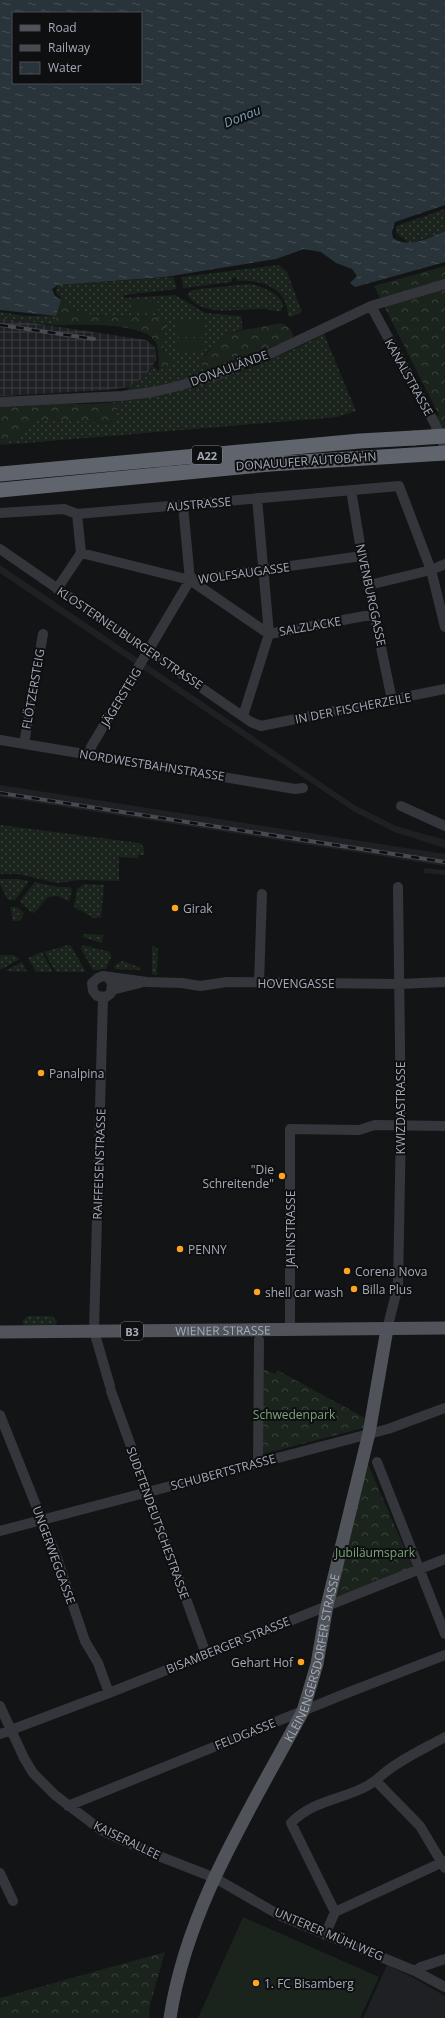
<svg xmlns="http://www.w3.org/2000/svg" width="445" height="2018" viewBox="0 0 445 2018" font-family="'Open Sans',sans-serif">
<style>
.built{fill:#1f2023}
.industrial{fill:url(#industrial-grid)}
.grass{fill:url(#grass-dots)}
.forest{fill:url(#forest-crowns)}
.pitch{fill:#1b241c}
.water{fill:url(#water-ripples);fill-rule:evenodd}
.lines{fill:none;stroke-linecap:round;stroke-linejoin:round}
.minor{stroke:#34363b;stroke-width:10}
.major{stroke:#50535a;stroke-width:13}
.highway{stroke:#60646c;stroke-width:15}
.rail-casing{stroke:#474a50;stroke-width:4}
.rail{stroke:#0e0f10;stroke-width:2.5;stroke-dasharray:8;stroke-linecap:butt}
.highway-bridge{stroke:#60646c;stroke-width:15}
.poi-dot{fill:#ffa322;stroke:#0e0f10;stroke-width:1.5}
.labels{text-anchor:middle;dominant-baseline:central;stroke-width:4;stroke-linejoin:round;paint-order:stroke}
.shield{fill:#0e0f10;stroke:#777c85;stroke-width:1}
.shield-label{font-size:11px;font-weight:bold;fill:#a4abb7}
.street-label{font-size:12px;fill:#a4abb7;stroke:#0e0f10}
.poi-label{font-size:12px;fill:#a4abb7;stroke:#0e0f10;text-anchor:start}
.park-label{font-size:12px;fill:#7aa479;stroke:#0e0f10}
.water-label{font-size:13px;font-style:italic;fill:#789db5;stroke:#0e0f10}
</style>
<defs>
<pattern id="industrial-grid" width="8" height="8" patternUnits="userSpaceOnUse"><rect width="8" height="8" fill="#1f2023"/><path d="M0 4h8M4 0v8" fill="none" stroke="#3d3e41"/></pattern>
<pattern id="grass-dots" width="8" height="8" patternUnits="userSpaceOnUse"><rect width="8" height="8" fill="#1b241c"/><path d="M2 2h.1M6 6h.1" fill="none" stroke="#39413b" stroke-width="1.8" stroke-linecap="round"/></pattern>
<pattern id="forest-crowns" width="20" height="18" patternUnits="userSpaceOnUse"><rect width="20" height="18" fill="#1b241c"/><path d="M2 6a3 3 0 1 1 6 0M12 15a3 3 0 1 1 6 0" fill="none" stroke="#39413b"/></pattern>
<pattern id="water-ripples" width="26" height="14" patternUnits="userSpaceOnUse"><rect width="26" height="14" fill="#29343a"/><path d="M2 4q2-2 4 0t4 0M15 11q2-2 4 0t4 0" fill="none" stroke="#454f54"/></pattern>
</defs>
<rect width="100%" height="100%" fill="#131415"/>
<path class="built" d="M0,565L356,806L396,826L445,840V848L394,832L353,811L0,573Z
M0,785L445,854V866L0,797Z
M424,868L445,870V875L424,873Z
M387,1965L414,1978L445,1996V2018H363Z"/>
<path class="industrial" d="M0,318L146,340L155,347L156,360L145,377L129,387L107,390L0,396Z"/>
<path class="grass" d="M445,209V231L410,244L396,233V226Z
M279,265L287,272L302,312L291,317L288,316C288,288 261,279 237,281L236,277L232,278V282L183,288L182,277Z
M173,277L177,289L124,295V298L175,295L205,313L241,316L243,329L229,333L207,351L201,361L204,373L158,388L127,391L129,387L145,377L153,366L159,371L167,356C162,348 162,342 165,333L158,318L91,315L78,311L57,294L56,291L58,285Z
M250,284C261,286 290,296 281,311C275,312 269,309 263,309C239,308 203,319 187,294L191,291L199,289Z
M0,312L25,316H56L54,325L0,318Z
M324,334L356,411L337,417L1,445L18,437L39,420L83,421L112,424L119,404L81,405C102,403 124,402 145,398C208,386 268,364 324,334Z
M0,825L140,843L144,848V855H138V858L119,857V881L80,880L57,883L18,874H0Z
M0,879H18L29,881L15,900H8L0,885Z
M35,882L57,887H70L72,890L69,901L58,896L48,897L35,912L32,913L20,901Z
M84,884L104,885L101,917L94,918L74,907L77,889Z
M10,907H17L24,913L20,921H13Z
M83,934L104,935L101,943L83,937Z
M68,945L71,946L86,972H56L44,952Z
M83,945L110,952L111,957L106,969L93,970L81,949Z
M152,946L158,948L157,975L152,974Z
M42,952L53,972H36L28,958Z
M0,955H13L20,959L0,970Z
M123,961L141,968V970L114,969L116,964Z
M22,962L27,972L5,971Z
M27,1316H52L57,1321L56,1325H24L22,1322Z"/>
<path class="forest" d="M445,266V439L435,418L439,415L374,286Z
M61,297L78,311L91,315L159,318C170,325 163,338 163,350L174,363L159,371C159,362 159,352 156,343C146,321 76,325 54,325Z
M281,323C288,326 291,328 293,336L290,340L204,373L201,360L219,339L229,333Z
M42,404H119L113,424L83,421L39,420L18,437L0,445V406Z
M262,1369L276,1374L277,1370L365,1418L363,1428L263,1454Z
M367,1462L413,1568L335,1597Z
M165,1952L150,2005L149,2018H0V1998Z"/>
<path class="pitch" d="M133,301L158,302V312L133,311Z
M175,321H203V336H175Z
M175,338H203V353H175Z
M243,1917L379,1977L360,2018H198Z"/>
<path class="water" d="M0,0H445V205L395,222L392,232L393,238C410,249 428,238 445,231V262L355,287L350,283L357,276L352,269L336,263L321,252L304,249L276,259L165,277L58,285L52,289L55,296L61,300L56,316L0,310ZM13,13H141V83H13Z"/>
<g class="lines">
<path class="minor" d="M371,306L435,424L445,448
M0,402L122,396L153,392L178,386L214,376L274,352L371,306L445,284
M351,490L362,556L392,700
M0,513L64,509L77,514L399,486L431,570L445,627
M0,549L251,722L261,726L445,689
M81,553L190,580L362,556
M190,580L269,634L375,614
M369,585L431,570L445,564
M57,589L81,553L77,514
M243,716L269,634L257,498
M0,740L295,789L303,788
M24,744L43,634
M89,755L91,747L190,580L183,505
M401,806L445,826
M108,978L112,983L111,993L106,997L97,996L93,991L92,983L98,978L103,976L147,982L182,983L200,986L227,982L399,984L445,982
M259,983L262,894
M112,990L140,983
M103,997L94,1331L110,1386
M290,1329V1129L359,1130L375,1125L445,1126
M387,1329L398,1286L401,1125L398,887
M111,1391L206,1654
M0,1415L57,1558L85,1641L98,1663L109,1693
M377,1462L445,1634
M258,1463L259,1340
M0,1531L388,1429L445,1408
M0,1706L24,1758L33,1773L55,1795L101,1830L146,1851L215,1878L281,1916L415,1971L445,1987
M0,1734L109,1693L445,1559
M376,1781L420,1826L445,1868
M68,1806L347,1693L445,1655
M0,1873L13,1901
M335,1912L445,1861
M325,1935L335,1912L291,1823C311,1801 344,1799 367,1786C378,1780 386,1770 397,1764C412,1754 429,1746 445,1737
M415,1971L421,1967L445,1959"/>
<g class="major">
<path id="s1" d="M0,1332L445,1328"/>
<path id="s2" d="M170,2018C187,1906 251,1809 303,1711L317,1664L327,1606L369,1433L387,1329"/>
</g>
<path class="highway" d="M0,474L360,441L414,438
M0,490L270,464L445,453"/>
<defs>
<path id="rail" d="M0,325L94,339
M0,793L445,862"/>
</defs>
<use href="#rail" class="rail-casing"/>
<use href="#rail" class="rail"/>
<path class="highway-bridge" d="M414,438L445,436"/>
</g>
<g class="poi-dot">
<circle cx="175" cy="908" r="4"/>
<circle cx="41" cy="1073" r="4"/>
<circle cx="282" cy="1176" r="4"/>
<circle cx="180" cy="1249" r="4"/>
<circle cx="347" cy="1271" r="4"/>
<circle cx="354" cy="1289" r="4"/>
<circle cx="257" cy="1292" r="4"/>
<circle cx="301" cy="1662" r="4"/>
<circle cx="256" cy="1983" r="4"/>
</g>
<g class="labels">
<g class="shield">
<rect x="192" y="446" width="30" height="18" rx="3"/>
<rect x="121" y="1322" width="22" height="18" rx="3"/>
</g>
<g class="shield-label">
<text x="207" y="455">A22</text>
<text x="132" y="1331">B3</text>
</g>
<g class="street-label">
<text transform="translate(229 368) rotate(-20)">DONAULÄNDE</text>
<text transform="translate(409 377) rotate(61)">KANALSTRASSE</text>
<text transform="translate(306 461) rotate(-4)">DONAUUFER AUTOBAHN</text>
<text transform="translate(199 504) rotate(-5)">AUSTRASSE</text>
<text transform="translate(244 573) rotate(-8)">WOLFSAUGASSE</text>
<text transform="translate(371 595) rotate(78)">NIVENBURGGASSE</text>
<text transform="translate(310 626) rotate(-10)">SALZLACKE</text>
<text transform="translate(130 638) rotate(34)">KLOSTERNEUBURGER STRASSE</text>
<text transform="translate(33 689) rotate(-80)">FLÖTZERSTEIG</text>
<text transform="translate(121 697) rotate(-59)">JÄGERSTEIG</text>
<text transform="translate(353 708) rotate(-11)">IN DER FISCHERZEILE</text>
<text transform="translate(152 765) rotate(9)">NORDWESTBAHNSTRASSE</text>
<text x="296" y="983">HOVENGASSE</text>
<text transform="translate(400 1108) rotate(-90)">KWIZDASTRASSE</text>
<text transform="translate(99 1164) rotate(-88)">RAIFFEISENSTRASSE</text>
<text transform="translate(290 1229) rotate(-90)">JAHNSTRASSE</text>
<text stroke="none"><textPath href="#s1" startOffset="223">WIENER STRASSE</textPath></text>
<text transform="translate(223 1472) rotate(-15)">SCHUBERTSTRASSE</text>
<text transform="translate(158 1523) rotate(70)">SUDETENDEUTSCHESTRASSE</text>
<text transform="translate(54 1555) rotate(70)">UNGERWEGGASSE</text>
<text transform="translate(228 1645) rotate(-22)">BISAMBERGER STRASSE</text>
<text stroke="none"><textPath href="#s2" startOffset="390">KLEINENGERSDORFER STRASSE</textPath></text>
<text transform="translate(245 1734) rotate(-22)">FELDGASSE</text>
<text transform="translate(127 1840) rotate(26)">KAISERALLEE</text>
<text transform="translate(329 1934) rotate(23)">UNTERER MÜHLWEG</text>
</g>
<g class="poi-label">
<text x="183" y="908">Girak</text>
<text x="49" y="1073">Panalpina</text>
<text x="274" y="1169" text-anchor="end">"Die<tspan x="274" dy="14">Schreitende"</tspan></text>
<text x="188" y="1249">PENNY</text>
<text x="355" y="1271">Corena Nova</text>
<text x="362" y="1289">Billa Plus</text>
<text x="265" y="1292">shell car wash</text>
<text x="293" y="1662" text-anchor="end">Gehart Hof</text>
<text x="264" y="1983">1. FC Bisamberg</text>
</g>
<g class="park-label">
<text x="294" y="1414">Schwedenpark</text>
<text x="375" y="1552">Jubiläumspark</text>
</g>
<g class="water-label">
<text transform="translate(242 116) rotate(-22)">Donau</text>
</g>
</g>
<rect x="12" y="12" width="130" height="72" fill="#0e0f10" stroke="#4a4d53"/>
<rect x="20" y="25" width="20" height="6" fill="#50535a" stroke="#4a4d53"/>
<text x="48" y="32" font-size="12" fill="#a4abb7">Road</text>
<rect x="20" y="45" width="20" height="6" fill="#474a50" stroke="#4a4d53"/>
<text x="48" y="52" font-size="12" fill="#a4abb7">Railway</text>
<rect x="20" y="62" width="20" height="12" fill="url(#water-ripples)" stroke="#4a4d53"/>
<text x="48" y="72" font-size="12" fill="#a4abb7">Water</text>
</svg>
